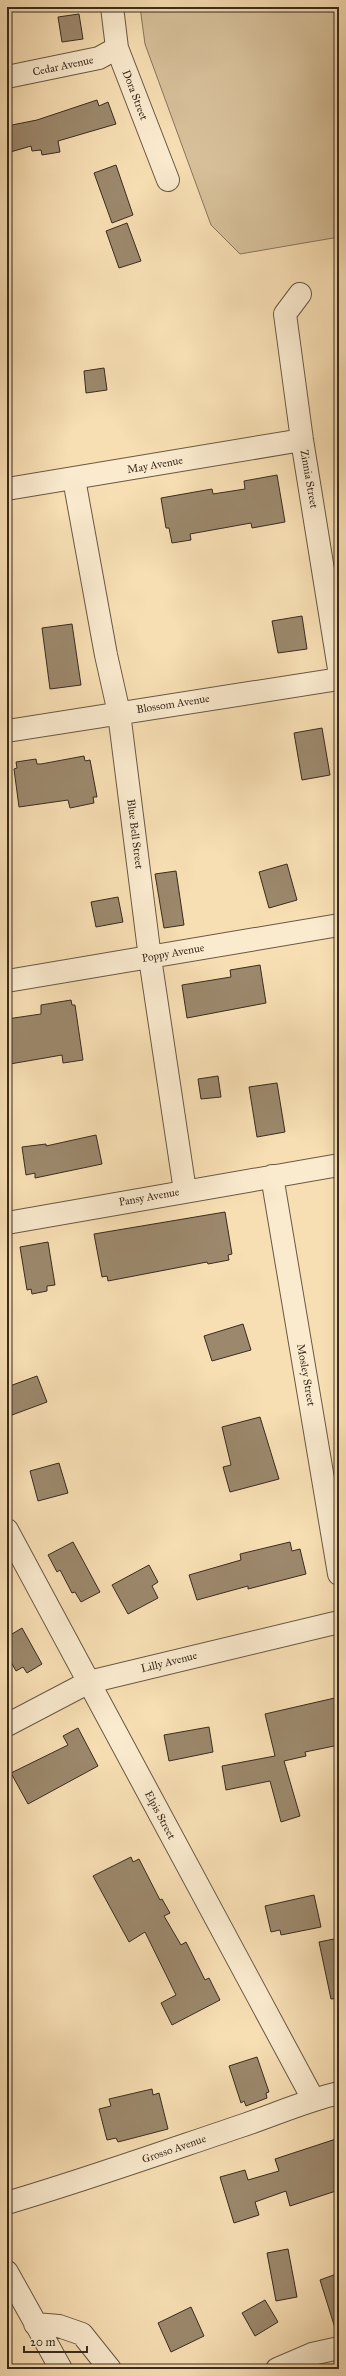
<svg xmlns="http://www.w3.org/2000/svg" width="346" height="2376" viewBox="0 0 346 2376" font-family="'IM FELL Great Primer',serif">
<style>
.green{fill:#d7c09a;stroke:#88765c}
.building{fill:#9c886c;stroke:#3a2b1f}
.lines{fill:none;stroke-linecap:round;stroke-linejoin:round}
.minor-casing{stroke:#695844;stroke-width:24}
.minor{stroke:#faeace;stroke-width:22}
.labels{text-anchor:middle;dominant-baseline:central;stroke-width:3.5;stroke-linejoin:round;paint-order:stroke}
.street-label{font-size:11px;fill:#3a2b1f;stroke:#faeace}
</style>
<rect width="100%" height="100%" fill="#f7deb3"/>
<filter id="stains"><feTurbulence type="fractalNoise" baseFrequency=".005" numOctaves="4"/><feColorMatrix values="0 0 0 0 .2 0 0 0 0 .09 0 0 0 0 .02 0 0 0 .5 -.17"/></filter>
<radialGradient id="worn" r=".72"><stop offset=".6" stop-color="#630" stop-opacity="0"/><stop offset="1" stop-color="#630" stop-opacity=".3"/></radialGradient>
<path class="green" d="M140,7H339V237L240,254L211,225L145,44Z"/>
<path class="building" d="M79,14L83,39L62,42L58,17Z
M97,100L99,106L108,102L116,124L58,141L60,152L42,155L41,150L32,151L31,146L7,153V126L37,120Z
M116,165L133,215L112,223L94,173Z
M127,223L141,261L119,268L106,231Z
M104,368L107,390L86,393L84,371Z
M277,475L285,522L252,528L251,523L190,534L191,540L172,543L169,528H166L161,498L212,489L213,494L245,489L244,481Z
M302,616L307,649L278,653L272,621Z
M72,624L81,685L50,689L42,628Z
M322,728L330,775L302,780L294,733Z
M84,756L85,761L90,760L97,797H93L94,803L70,808L68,800L19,807L14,769L17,768L16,762L36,759L37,764H41Z
M287,864L297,900L269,908L259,872Z
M176,871L184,925L164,928L155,874Z
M118,897L123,922L96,927L91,902Z
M260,965L266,1003L187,1018L182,985L231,977L230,970Z
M71,1000L72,1005H75L83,1060L63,1063L62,1055L10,1064L7,1046V1019L41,1014V1005Z
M218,1076L221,1097L201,1099L198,1079Z
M277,1083L285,1132L257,1137L249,1087Z
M96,1135L102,1164L35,1178V1173L26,1175L22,1147L46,1144V1146Z
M225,1212L232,1254L228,1255L229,1260L208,1264L207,1262L108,1281L107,1276L102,1277L94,1234Z
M48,1242L55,1285L47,1286V1291L32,1294L31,1289L27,1290L20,1247Z
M243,1324L251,1350L212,1361L204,1336Z
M37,1376L47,1402L12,1415L7,1399V1387Z
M260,1417L279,1479L230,1492L223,1467L231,1465L222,1427Z
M59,1463L68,1493L38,1501L30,1471Z
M73,1542L100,1592L81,1602L75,1592L72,1593L60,1570L57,1572L48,1555Z
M290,1542L292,1551L300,1549L306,1574L248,1589V1586L197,1600L189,1575L241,1560L240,1554Z
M149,1565L158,1582L152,1586L158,1598L128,1614L112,1585Z
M22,1628L42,1664L27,1673L23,1667L16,1671L7,1655V1637Z
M339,1697V1745L305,1752L306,1756L284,1761L300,1816L281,1822L270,1781L226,1790L222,1766L275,1756L265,1714Z
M209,1727L213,1752L169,1761L164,1735Z
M78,1728L98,1766L28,1804L11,1773L68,1745L63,1736Z
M131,1857L133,1862L139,1859L160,1900L162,1899L170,1913L164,1916L181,1945L186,1942L205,1980L209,1978L220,2000L172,2025L161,2003L176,1995L145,1932L129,1942L93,1876Z
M314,1895L321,1927L281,1935L280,1930L271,1932L265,1906Z
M339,1938V1998L331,1999L319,1942Z
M257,2057L269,2092L266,2093L267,2098L246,2106L244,2101L241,2103L229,2066Z
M152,2089L153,2095L159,2093L168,2129L118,2142L116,2138L107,2140L99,2109L111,2106L109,2099Z
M339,2138V2190L290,2206L286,2191L255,2202L259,2215L234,2223L220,2177L245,2170L248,2180L279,2171L275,2159Z
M288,2249L297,2297L276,2301L267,2253Z
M339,2273V2327L335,2328L320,2280Z
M265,2300L278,2322L255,2336L242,2313Z
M191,2307L204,2336L171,2352L158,2323Z"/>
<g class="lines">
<defs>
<path id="minor" d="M112,7L117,48L168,180
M7,77L99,58L117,48
M300,294L285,314L302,440L339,669
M74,479L106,655L119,713L150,958L185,1191
M7,489L302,440
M7,731L339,679
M7,981L339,925
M272,1176L339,1574
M7,1223L339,1165
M7,1530L313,2099
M7,1725L89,1682L339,1622
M7,2203C85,2180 161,2153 238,2127C272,2116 304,2101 339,2093
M7,2272L61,2369
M35,2324L59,2326L82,2334L110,2369
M277,2369L312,2354L339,2348"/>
</defs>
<use href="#minor" class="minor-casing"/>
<use href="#minor" class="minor"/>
</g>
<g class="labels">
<g class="street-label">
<text transform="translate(63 66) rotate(-12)">Cedar Avenue</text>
<text transform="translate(135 95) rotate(69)">Dora Street</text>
<text transform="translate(155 465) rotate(-10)">May Avenue</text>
<text transform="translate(309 479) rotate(80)">Zinnia Street</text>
<text transform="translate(173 704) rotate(-9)">Blossom Avenue</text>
<text transform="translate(135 834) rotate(83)">Blue Bell Street</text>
<text transform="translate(173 953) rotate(-10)">Poppy Avenue</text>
<text transform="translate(149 1197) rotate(-10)">Pansy Avenue</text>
<text transform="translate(306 1375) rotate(80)">Mosley Street</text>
<text transform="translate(169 1662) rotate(-14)">Lilly Avenue</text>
<text transform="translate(160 1815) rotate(62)">Elpis Street</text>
<text transform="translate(174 2149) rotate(-19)">Grosso Avenue</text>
</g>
</g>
<rect width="346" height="2376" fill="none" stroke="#f7deb3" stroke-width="24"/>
<rect x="8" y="8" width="330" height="2360" fill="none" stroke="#3a2b1f" stroke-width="2"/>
<rect x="12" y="12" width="322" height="2352" fill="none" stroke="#3a2b1f"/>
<path d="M24 2346v6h63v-6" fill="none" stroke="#3a2b1f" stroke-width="2"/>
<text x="30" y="2346" font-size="12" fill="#3a2b1f" stroke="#faeace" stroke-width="3" paint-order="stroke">20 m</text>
<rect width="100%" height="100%" filter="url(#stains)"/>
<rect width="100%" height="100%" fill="url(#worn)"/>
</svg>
